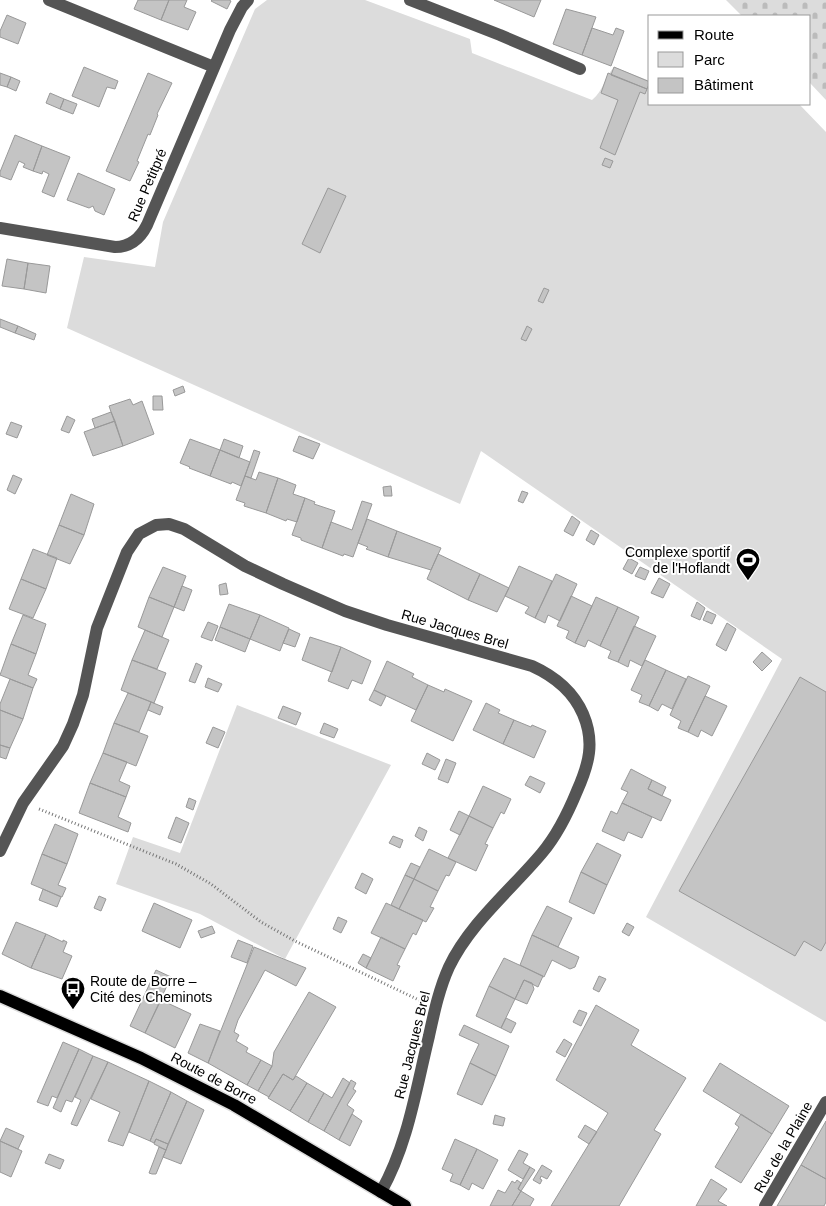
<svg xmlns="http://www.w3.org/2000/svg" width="826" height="1206" viewBox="0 0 826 1206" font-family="Helvetica,sans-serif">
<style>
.green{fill:#dcdcdc}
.cemetery{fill:url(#cemetery-stones)}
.building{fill:#c4c4c4;stroke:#999}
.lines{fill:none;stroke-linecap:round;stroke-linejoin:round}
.major-casing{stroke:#dbdbdb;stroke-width:15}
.path{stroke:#777;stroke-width:3;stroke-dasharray:1 2.5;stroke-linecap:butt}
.minor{stroke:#555;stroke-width:12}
.major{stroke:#000;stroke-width:12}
.labels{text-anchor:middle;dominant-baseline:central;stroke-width:4;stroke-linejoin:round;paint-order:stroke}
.street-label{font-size:14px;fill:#000;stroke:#fff}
.poi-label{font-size:14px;fill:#000;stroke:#fff;text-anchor:end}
</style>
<defs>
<pattern id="cemetery-stones" width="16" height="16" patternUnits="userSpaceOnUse" patternTransform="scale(1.25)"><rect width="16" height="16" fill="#dcdcdc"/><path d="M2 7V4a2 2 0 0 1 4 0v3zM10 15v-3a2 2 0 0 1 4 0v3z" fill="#bbb"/></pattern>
</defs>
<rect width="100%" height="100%" fill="#fff"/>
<path class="green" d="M267,0H365L470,39L472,53L592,100C604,90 604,78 614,67L650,81V104H799L826,132V1022L646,917L782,659L481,451L460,504L67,328L84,257L155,267L163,222L255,9Z
M237,705L391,765L285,959L200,914L116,884L133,837L180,853Z"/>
<path class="cemetery" d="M726,0H826V100L810,83V16H742Z"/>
<path class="building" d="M138,0H169L161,20L134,9Z
M169,0H187L184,7L196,12L188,30L161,20Z
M212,0H229L231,1L227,9L211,1Z
M494,0H541L534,17Z
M566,9L596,17L582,55L553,44Z
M7,15L26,23L18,44L0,37V31Z
M592,28L613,35L616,28L624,31L611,66L582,55Z
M84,67L118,81L115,89L107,87L99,107L72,96Z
M614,67L650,82L647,89L611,75Z
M0,73L11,77L7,87L0,85Z
M148,73L172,83L157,114L158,115L150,135L148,134L137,161L139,162L130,181L106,171Z
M608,73L647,89L645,94L640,92L615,155L600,148L618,100L601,93Z
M11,77L20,81L16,91L7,87Z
M50,93L64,99L60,109L46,103Z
M64,99L77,104L73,114L60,109Z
M15,135L42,146L33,171L23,167L25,164L19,161L11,180L0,176V172Z
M42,146L70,157L54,197L42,192L49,174L43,171L42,174L33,171Z
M605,158L613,161L610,168L602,165Z
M78,173L115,189L104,215L95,211L93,206L89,208L67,200Z
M328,188L346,196L320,253L302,244Z
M7,259L28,263L24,289L2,286Z
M28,263L50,266L46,293L24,289Z
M544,288L549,290L543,303L538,301Z
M0,319L18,326L15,333L0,327Z
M18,326L36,334L34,340L15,333Z
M527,326L532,329L526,341L521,339Z
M183,386L185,392L175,396L173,390Z
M153,396H162L163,410H153Z
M130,399L133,405L142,401L154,434L123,446L109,406Z
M111,412L115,421L95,428L92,419Z
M67,416L75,420L69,433L61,430Z
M115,421L123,446L93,456L84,432Z
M11,422L22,426L17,438L6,434Z
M299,436L320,444L313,459L293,451Z
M190,439L220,450L210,476L189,468L190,467L180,463Z
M224,439L243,446L239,458L220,450Z
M220,450L250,462L241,486L232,482L231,484L210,476Z
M254,450L260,452L251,478L245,476Z
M259,472L278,478L266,513L244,506L245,503L236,500L245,476L256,480Z
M13,475L22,479L15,494L7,490Z
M278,478L296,485L293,494L305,498L297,522L287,519L286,521L266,513Z
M391,486L392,496H384L383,487Z
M522,491L528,493L523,503L518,501Z
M71,494L94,504L84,535L59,525Z
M305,498L315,502L314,504L335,511L322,548L301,540V538L292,535Z
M362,501L372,504L353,557L344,554L343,556L322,548L331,522L352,530Z
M572,516L580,522L573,536L564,531Z
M367,519L397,531L388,557L366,549L368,547L358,543Z
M59,525L84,535L70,564L47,555Z
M591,530L599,535L594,545L586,540Z
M397,531L441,548L431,570L388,557Z
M33,549L57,558L46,589L21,579Z
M438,554L480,574L468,600L427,579Z
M629,558L638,563L632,574L623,569Z
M519,566L552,581L535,618L525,613L529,607L505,596Z
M163,567L186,576L174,607L149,597Z
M640,567L649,571L645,580L635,576Z
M480,574L509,588L497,612L468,600Z
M556,574L577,584L560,621L548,615L545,623L535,618Z
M659,578L670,584L663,598L651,593Z
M21,579L46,589L33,618L9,609Z
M226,583L228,594L220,595L219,585Z
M182,586L192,590L184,611L174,607Z
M571,596L592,606L575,643L566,638L569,631L557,626Z
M149,597L174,607L162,637L138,627Z
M596,597L618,607L600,646L588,640L585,647L575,643Z
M697,602L705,608L700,620L691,616Z
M229,604L260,615L250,639L220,627Z
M618,607L639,617L618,662L608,658L611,651L600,646Z
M707,611L716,615L712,624L703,620Z
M23,615L46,624L36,654L11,644Z
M260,615L289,628L280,651L250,639Z
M208,622L218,626L212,641L201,637Z
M727,623L736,629L726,651L716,645Z
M634,626L656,636L642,666L630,660L628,667L618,662Z
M220,627L250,639L245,652L215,640Z
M289,629L300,634L295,647L283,643Z
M145,630L169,640L157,669L132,660Z
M310,637L341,647L332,672L302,660Z
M11,644L36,654L28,675L37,679L33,688L0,675Z
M341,647L371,661L362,684L352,680L348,689L328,681Z
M762,652L772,661L762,671L753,662Z
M132,660L166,673L154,703L121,690Z
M645,660L666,670L649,706L639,702L642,695L631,690Z
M387,661L414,674L412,677L428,685L416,710L374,690Z
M196,663L202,666L195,683L189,681Z
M666,670L686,679L672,709L662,704L658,711L649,706Z
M688,676L710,686L688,732L678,728L681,721L670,715Z
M800,677L826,692V942L821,951L804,941L795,956L679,891Z
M208,678L222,684L218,692L205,687Z
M10,679L33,688L23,719L0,710V704Z
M428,685L444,692L445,689L472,701L453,741L411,721Z
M374,690L386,696L381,706L369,700Z
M128,693L151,702L139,732L114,723Z
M705,696L727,706L712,736L701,730L698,737L688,732Z
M151,702L163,707L160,715L148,710Z
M486,703L500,710L498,713L514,720L503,744L473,730Z
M283,706L301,713L296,725L278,718Z
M0,710L23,719L10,748L0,745Z
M514,720L531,727L532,725L546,731L534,758L503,744Z
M114,723L148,736L136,766L103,753Z
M324,723L338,729L334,738L320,733Z
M213,727L225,732L218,748L206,743Z
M0,745L10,748L6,759L0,757Z
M103,753L127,762L119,781L130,786L126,797L90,783Z
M427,753L440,760L435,770L422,764Z
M446,759L456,763L448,783L438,779Z
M631,769L652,780L648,789L671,800L661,821L622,803L628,792L621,789Z
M530,776L545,783L540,793L525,785Z
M652,780L666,787L662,796L648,789Z
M90,783L126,797L118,817L131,823L128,832L79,813Z
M483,786L511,799L504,814L501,812L493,828L469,816Z
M189,798L196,801L193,810L186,807Z
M622,803L652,817L642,838L628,832L624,841L602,831L611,811L617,814Z
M459,811L469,816L460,835L450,830Z
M469,816L493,828L485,844L488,845L476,871L448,858Z
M176,817L189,823L181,843L168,838Z
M55,824L78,834L67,864L42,854Z
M419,827L427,831L423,841L415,836Z
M393,836L403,840L400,848L389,843Z
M597,843L621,855L607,885L581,872Z
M429,849L456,862L449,876L446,875L438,891L414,879Z
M42,854L67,864L58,885L66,888L62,897L31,884Z
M411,863L420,867L414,879L405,875Z
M581,872L607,885L594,914L569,902Z
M362,873L373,879L366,894L355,888Z
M405,875L414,879L399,909L391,905Z
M414,879L438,891L430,907L434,908L426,922L399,909Z
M43,889L61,897L57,907L39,900Z
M99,896L106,899L101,911L94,908Z
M154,903L192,920L180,948L142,931Z
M386,903L423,920L416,935L413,933L405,949L371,933Z
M547,906L572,918L558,947L532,935Z
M338,917L347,921L341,933L333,929Z
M16,922L46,934L31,968L2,954Z
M627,923L634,927L629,936L622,932Z
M212,926L215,933L201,938L198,931Z
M46,934L63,942V940L67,942L63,952L72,956L62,979L31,968Z
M532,935L579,957L575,967L570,969L552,960L544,977L520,965Z
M381,937L405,949L397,965L400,966L393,981L366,968Z
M238,940L253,946L247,963L231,957Z
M254,947L306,968L296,986L265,970L238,1020L234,1032L239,1035L236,1041L248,1048L246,1052L261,1060L247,1085L208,1063Z
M363,954L371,958L366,968L358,963Z
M504,958L543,976L538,987L524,980L515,999L489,986Z
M156,970L171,977L145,1033L130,1026Z
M599,976L606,979L599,992L593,989Z
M524,980L532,983L534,989L527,1004L515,999Z
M489,986L515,999L501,1028L476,1016Z
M309,992L336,1007L293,1080L283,1074L269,1097L258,1091L272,1066L274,1052Z
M161,1000L191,1014L175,1048L145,1033Z
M596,1005L639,1030L631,1045L686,1078L654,1130L661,1134L619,1206H551L608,1113L556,1080Z
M579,1010L587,1013L581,1026L573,1022Z
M506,1018L516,1023L511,1033L501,1028Z
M200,1024L220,1031L208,1063L188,1053Z
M464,1025L509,1046L496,1076L470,1063L479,1044L459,1035Z
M564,1039L572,1044L565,1057L556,1052Z
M63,1042L79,1049L57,1098L52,1096L48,1106L37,1102Z
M79,1049L93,1056L72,1102L66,1100L61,1112L53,1108Z
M93,1056L108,1062L77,1126L71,1124L81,1100L75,1097Z
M261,1060L272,1066L258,1091L247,1085Z
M108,1062L149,1081L123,1146L108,1141L120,1112L91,1099Z
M470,1063L496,1076L482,1105L457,1094Z
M720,1063L789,1106L772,1134L703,1091Z
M283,1074L293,1080L296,1076L307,1083L290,1111L268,1098Z
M343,1078L350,1083L324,1131L308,1122L324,1093L332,1098Z
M351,1080L356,1083L353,1089L356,1091L347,1105L354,1110L339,1140L324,1131Z
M149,1081L171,1092L150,1141L129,1132Z
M307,1083L324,1093L308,1122L290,1111Z
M171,1092L187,1101L168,1144L156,1139L154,1143L150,1141Z
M187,1101L204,1110L181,1164L163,1157Z
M352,1114L362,1121L350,1146L339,1140Z
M741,1114L772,1134L741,1183L715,1167L739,1127L735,1124Z
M495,1115L505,1118L503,1126L493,1124Z
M826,1121V1179L801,1165Z
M585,1125L597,1132L589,1144L578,1137Z
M6,1128L24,1136L18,1149L0,1141Z
M156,1139L168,1144L166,1150L154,1144Z
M455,1139L477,1149L460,1185L450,1181L453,1174L442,1169Z
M0,1141L22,1151L11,1177L0,1172Z
M159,1147L166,1150L156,1174H152L149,1173Z
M477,1149L498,1160L483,1189L472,1183L469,1190L460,1185Z
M519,1150L528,1154L523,1163L530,1167L523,1179L508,1170Z
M49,1154L64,1160L60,1169L45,1163Z
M542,1165L552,1171L547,1179L541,1176L540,1179L542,1180L540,1184L533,1180Z
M801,1165L826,1179V1202L824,1206H777Z
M530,1167L535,1170L521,1191L518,1189Z
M711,1179L727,1189L718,1201L727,1206H696Z
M517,1180L521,1183L518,1189L521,1191L512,1206H490L498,1190L505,1193L512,1181L515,1183Z
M521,1191L534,1199L530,1206H512Z"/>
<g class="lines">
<defs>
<path id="major" d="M0,996L141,1058L234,1105L405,1206"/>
</defs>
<use href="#major" class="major-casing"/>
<path class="path" d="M39,809L176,864L211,884L261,922L295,941L421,1001"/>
<path class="minor" d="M49,0L214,67
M410,0L500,35L580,69
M0,228L115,247C130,247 140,239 147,225L230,30L242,7L248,0
M0,851L23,803L63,746L73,724L83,695L97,628L127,552L139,534L156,525L169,524L184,529L245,566L283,584L345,611L387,625L532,666C554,676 573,691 583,714C595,742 589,764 577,791C568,813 558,834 542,853C511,890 470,923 449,967C439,989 434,1013 429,1036C416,1089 408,1144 381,1192
M765,1206L826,1102"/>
<use href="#major" class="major"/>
</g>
<defs>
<symbol id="stadium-pin" viewBox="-11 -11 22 30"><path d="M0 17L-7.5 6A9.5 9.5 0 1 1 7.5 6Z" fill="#000" stroke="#fff"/><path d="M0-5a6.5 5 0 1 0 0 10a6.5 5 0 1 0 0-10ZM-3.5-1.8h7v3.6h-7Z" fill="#fff"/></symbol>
<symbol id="bus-pin" viewBox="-11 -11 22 30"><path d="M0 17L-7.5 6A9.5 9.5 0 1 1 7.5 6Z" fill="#000" stroke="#fff"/><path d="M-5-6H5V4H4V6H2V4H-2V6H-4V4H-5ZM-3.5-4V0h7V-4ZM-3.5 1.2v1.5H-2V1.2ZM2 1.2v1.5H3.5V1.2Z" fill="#fff"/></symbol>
</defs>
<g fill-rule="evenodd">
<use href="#stadium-pin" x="734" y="546" width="28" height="38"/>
<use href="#bus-pin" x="59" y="975" width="28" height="38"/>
</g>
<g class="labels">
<g class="street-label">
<text transform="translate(147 185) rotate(-67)">Rue Petitpré</text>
<text transform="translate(455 629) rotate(16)">Rue Jacques Brel</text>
<text transform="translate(412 1045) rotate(-76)">Rue Jacques Brel</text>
<text transform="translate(214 1078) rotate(28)">Route de Borre</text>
<text transform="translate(783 1147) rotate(-60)">Rue de la Plaine</text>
</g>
<g class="poi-label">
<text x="730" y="552">Complexe sportif<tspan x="730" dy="16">de l'Hoflandt</tspan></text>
<text x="90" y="981" text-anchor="start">Route de Borre –<tspan x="90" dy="16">Cité des Cheminots</tspan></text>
</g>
</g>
<rect x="648" y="15" width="162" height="90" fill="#ffffff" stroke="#999999"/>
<rect x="658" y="31" width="25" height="8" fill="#000000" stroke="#999999"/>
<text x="694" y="40" font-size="15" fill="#000000">Route</text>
<rect x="658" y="52" width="25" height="15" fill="#dcdcdc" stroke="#999999"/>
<text x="694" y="65" font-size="15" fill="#000000">Parc</text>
<rect x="658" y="78" width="25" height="15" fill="#c4c4c4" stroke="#999999"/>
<text x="694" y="90" font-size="15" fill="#000000">Bâtiment</text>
</svg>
